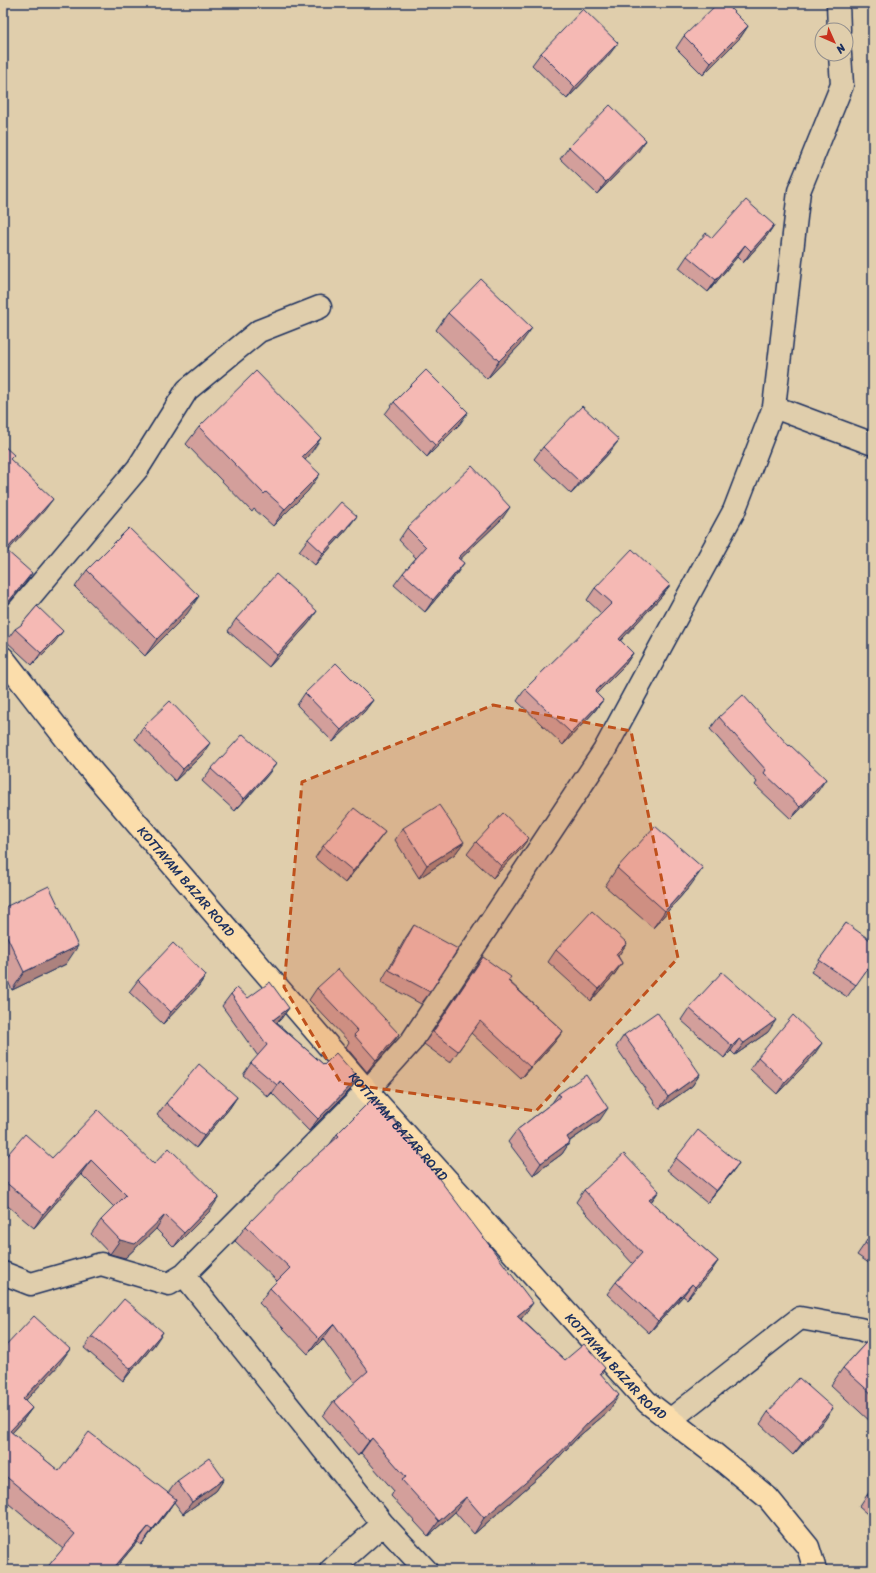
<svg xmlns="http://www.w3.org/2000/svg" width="876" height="1573" viewBox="0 0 876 1573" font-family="Sriracha,sans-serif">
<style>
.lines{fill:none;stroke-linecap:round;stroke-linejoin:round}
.minor-casing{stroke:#1b2f5e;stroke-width:25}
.major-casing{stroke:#1b2f5e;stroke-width:25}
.minor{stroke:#e0ceac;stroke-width:22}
.major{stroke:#fbddab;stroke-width:22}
.wall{fill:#d39f9b;stroke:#1b2f5e}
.shaded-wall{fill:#ac827e;stroke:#1b2f5e}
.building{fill:#f5b9b4;stroke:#1b2f5e}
.marked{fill:#bf511c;fill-opacity:0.2;stroke:#bf511c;stroke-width:3;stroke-dasharray:8 5;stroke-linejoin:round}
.labels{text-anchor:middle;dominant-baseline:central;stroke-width:3.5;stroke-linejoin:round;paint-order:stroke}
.street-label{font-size:13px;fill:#1b2f5e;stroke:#e0ceac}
</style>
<rect width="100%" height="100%" fill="#e0ceac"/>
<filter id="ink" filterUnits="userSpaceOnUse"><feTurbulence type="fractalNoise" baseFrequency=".025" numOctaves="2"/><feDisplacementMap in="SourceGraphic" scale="8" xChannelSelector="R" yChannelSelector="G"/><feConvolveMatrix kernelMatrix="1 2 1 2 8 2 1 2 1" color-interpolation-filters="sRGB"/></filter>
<g filter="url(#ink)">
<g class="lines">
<defs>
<path id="minor" d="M838,3L839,30
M774,407L873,444
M3,629L138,468L187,390L259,331L320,307
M3,1273L31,1284L101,1264L169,1284L184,1275L367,1091L411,1042L604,751L734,511L774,407L799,191L842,85L840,54
M184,1275L383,1524L426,1570
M670,1420L800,1318L860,1329L873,1334
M331,1570L383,1524"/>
<g id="major">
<path id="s1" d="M3,658L84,762L367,1091L647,1402L712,1452L768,1498L808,1547L815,1570"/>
</g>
</defs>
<use href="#minor" class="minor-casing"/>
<use href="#major" class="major-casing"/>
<use href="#minor" class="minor"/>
<use href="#major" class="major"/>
</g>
<path class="wall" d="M748,26L740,38L703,75L676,48L684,36Z
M541,53L609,55L567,99L532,65Z
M569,147L638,152L597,194L560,159Z
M774,225L766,237L743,263L737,257L708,292L679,268L687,256Z
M448,313L520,345L487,379L436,330Z
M394,402L460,424L427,457L385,414Z
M199,427L309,456L305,460L308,491L273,526L254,509L252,512L186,444Z
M543,447L610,452L571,494L534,459Z
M502,519L460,559L456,575L425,612L394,585L403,573L416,558L399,540L407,528Z
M348,528L315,565L299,551L308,539Z
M87,570L187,614L145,656L75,587Z
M670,585L661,597L620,640L633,653L625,665L596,694L603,700L594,712L563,745L517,701L525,689L602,614L587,600L595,588Z
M236,619L309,623L269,667L228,631Z
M15,629L54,643L32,665L6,641Z
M305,693L373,700L364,712L333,742L297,705Z
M719,717L818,791L791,819L755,785L757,782L710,729Z
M143,727L202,755L175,781L135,739Z
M211,769L267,776L235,811L202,781Z
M403,828L464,842L455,854L419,878L395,840Z
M476,842L520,850L493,878L467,854Z
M376,844L345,883L315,858L323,846Z
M617,868L691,885L653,928L605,886Z
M3,908L66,964L12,990L3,971Z
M846,923L873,961L847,997L811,972Z
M414,925L430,992L421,1004L381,982L406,937Z
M627,943L618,956L622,963L614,975L591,1001L548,962L556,950Z
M483,957L563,1031L554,1043L521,1079L471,1033L450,1063L424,1044Z
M206,975L198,987L163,1024L129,992L138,980Z
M317,988L399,1034L391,1046L367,1072L346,1047L349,1042L309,1000Z
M231,994L289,1008L280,1020L277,1023L324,1065L358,1078L350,1090L309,1131L272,1093L268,1097L243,1075L251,1063L258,1056L222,1006Z
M689,1008L768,1032L735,1055L731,1051L724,1058L681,1020Z
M624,1035L700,1074L692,1086L659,1109L616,1047Z
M814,1055L777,1094L750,1069L758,1057Z
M558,1094L600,1120L570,1141L562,1154L533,1175L508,1142L517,1130L552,1103Z
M237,1097L229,1109L196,1148L157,1115L166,1103Z
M337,1134L522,1318L521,1319L565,1360L605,1368L601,1375L609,1411L578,1437L547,1470L474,1534L455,1512L428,1536L391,1496L394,1491L361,1453L358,1456L323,1416L334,1401L355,1383L323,1339L308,1354L259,1303L270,1288L277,1281L235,1241L246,1226L330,1144Z
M52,1158L154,1164L210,1211L174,1247L156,1229L125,1258L110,1254L91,1234L101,1220L114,1207L81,1174L34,1228L3,1202V1160Z
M676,1158L739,1163L730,1175L707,1203L667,1170Z
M584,1190L659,1191L651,1202L718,1261L710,1273L687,1299L683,1296L649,1333L607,1294L616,1282L633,1264L576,1202Z
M873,1232V1266L857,1255Z
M873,1335V1424L831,1385L843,1368Z
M92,1336L155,1344L123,1381L84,1348Z
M3,1349L59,1365L25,1401L32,1408L21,1423L12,1433L59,1471L168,1493L177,1481L224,1479L216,1491L183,1514L174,1502L165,1515L141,1545L137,1542L114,1570H45L63,1549L3,1499Z
M768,1412L825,1420L793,1455L760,1424Z
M873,1488V1519L859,1507L867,1495Z"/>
<path class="shaded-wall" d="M748,26L740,38L703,75L711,63Z
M618,43L609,55L567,99L575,87Z
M646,140L638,152L597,194L606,182Z
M774,225L766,237L743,263L751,251Z
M745,245L737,257L708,292L716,280Z
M532,328L520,345L487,379L499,361Z
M468,412L460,424L427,457L435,445Z
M321,438L309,456L290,475L302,457Z
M619,440L610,452L571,494L580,482Z
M320,474L308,491L273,526L285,509Z
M53,499L44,511L3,556L6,550Z
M510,507L502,519L449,570L458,558Z
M357,516L348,528L315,565L323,553Z
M464,563L456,575L425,612L433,600Z
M32,573L24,585L3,610L4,607Z
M670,585L661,597L611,651L619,639Z
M199,596L187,614L145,656L157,639Z
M317,611L309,623L269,667L277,655Z
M63,631L54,643L32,665L41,653Z
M633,653L625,665L586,704L595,692Z
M373,700L364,712L333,742L341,730Z
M603,700L594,712L563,745L571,733Z
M210,743L202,755L175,781L183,769Z
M276,764L267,776L235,811L244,799Z
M826,779L818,791L791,819L800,807Z
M385,832L376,844L345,883L353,871Z
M529,838L520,850L493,878L501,866Z
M464,842L455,854L419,878L427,865Z
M703,868L691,885L653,928L665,911Z
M627,943L619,955L607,966L616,954Z
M78,946L66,964L12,990L24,972Z
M622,963L614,975L591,1001L599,989Z
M206,975L198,987L163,1024L171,1012Z
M289,1008L280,1020L264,1032L273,1020Z
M776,1020L768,1032L735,1055L744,1043Z
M563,1031L554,1043L521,1079L530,1067Z
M399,1034L391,1046L367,1072L376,1060Z
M739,1039L731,1051L724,1058L732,1046Z
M822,1043L814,1055L777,1094L785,1082Z
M700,1074L692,1086L659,1109L668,1097Z
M358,1078L350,1090L309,1131L318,1119Z
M280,1081L272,1093L268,1097Z
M237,1097L229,1109L196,1148L204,1136Z
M608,1108L600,1120L558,1149L567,1137Z
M570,1142L562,1154L533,1175L541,1163Z
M91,1160L81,1174L34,1228L43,1214Z
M739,1163L730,1175L707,1203L716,1191Z
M659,1191L650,1203L649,1200Z
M219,1197L210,1211L174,1247L184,1233Z
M165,1215L156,1229L125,1258L110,1254L120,1240Z
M718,1261L710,1273L687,1299L695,1287Z
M692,1284L683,1296L649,1333L658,1321Z
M533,1303L522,1318L506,1331L517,1316Z
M334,1324L323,1339L308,1354L319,1339Z
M163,1332L155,1344L123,1381L131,1369Z
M70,1349L59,1365L12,1415L23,1399Z
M619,1395L609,1411L578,1437L547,1470L474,1534L484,1518L589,1422Z
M32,1408L21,1423L3,1443L10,1431Z
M833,1408L825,1420L793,1455L802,1443Z
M372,1438L361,1453L358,1456L369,1441Z
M224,1479L216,1491L183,1514L192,1502Z
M466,1497L455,1512L428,1536L439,1521Z
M176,1499L165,1515L141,1545L152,1530Z
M148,1527L137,1542L114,1570H112Z"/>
<path class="building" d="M718,3H725L748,26L711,63L684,36Z
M583,9L618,43L575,87L541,53Z
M610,105L646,140L606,182L569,147Z
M746,200L774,225L751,251L745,245L716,280L687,256L706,233L712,238Z
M481,279L532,328L499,361L448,313Z
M426,370L468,412L435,445L394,402Z
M256,371L321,438L302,457L320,474L285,509L266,492L264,494L199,427Z
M582,406L619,440L580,482L543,447Z
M3,445L14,455L10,459L53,499L6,550L32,573L4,607L3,606Z
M472,466L510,507L458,558L464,563L433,600L403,573L426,547L407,528Z
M341,502L357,516L323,553L308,539Z
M129,528L199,596L157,639L87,570Z
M632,549L670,585L619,639L633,653L595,692L603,700L571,733L525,689L612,603L595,588Z
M276,574L317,611L277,655L236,619Z
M37,606L63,631L41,653L15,629L21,625Z
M336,663L373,700L341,730L305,693Z
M743,695L789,746L790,745L826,779L800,807L764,773L766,770L719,717Z
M170,701L210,743L183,769L143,727Z
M243,734L276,764L244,799L211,769Z
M439,805L464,842L427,865L403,828Z
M354,808L385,832L353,871L323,846Z
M503,813L529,838L501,866L476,842Z
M655,826L703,868L665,911L617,868Z
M49,886L78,946L24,972L3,928V908Z
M592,911L627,943L616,954L622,963L599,989L556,950Z
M846,923L873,942V961L856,985L819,960Z
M414,925L458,949L430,992L389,970Z
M173,943L206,975L171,1012L138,980Z
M483,957L511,977L508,981L563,1031L530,1067L480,1021L458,1051L433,1032Z
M338,969L399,1034L376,1060L354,1035L358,1031L317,988Z
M722,972L776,1020L744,1043L739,1039L732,1046L689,1008Z
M270,982L289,1008L273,1020L324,1065L336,1053L358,1078L318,1119L280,1081L277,1085L251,1063L267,1045L231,994L237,988L248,998Z
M657,1012L700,1074L668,1097L624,1035Z
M793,1015L822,1043L785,1082L758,1057Z
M199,1064L237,1097L204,1136L166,1103Z
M586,1075L608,1108L567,1137L570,1142L541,1163L517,1130L561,1096L558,1094Z
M373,1098L391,1120L393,1118L533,1303L517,1316L565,1360L584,1344L605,1368L600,1373L619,1395L589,1422L558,1455L484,1518L466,1497L439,1521L402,1480L406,1477L372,1438L369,1441L334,1401L368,1371L334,1324L319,1339L270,1288L290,1268L246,1226L302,1169L339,1136L337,1134Z
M98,1110L154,1164L169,1148L219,1197L184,1233L165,1215L135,1244L120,1240L101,1220L126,1195L91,1160L43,1214L3,1180V1160L25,1134L52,1158Z
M698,1130L739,1163L716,1191L676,1158Z
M624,1154L659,1191L649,1200L718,1261L695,1287L692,1284L658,1321L616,1282L642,1253L584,1190Z
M873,1232V1248L865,1243Z
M124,1299L163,1332L131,1369L92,1336Z
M34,1316L70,1349L23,1399L32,1408L10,1431L59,1471L89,1432L176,1499L152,1530L148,1527L112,1570H45L75,1534L3,1474V1349Z
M873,1335V1395L843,1368Z
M799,1378L833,1408L802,1443L768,1412Z
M209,1458L224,1479L192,1502L177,1481Z
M873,1488V1499L867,1495Z"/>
</g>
<path class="marked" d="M493,705L631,731L678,958L536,1111L341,1083L284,987L302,782Z"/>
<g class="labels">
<g class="street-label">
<text stroke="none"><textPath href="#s1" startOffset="289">KOTTAYAM BAZAR ROAD</textPath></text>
<text stroke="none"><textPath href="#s1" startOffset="613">KOTTAYAM BAZAR ROAD</textPath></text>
<text stroke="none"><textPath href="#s1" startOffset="937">KOTTAYAM BAZAR ROAD</textPath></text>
</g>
</g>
<rect width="876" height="1573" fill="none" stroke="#e0ceac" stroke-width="16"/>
<rect x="8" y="8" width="860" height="1557" fill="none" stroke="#1b2f5e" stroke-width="1.5" filter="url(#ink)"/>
<g transform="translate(834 42) rotate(135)"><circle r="19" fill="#e0ceac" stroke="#918e8d"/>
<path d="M0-3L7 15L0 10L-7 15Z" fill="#c8321e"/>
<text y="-6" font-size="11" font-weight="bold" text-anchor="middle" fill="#1b2f5e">N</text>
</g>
</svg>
